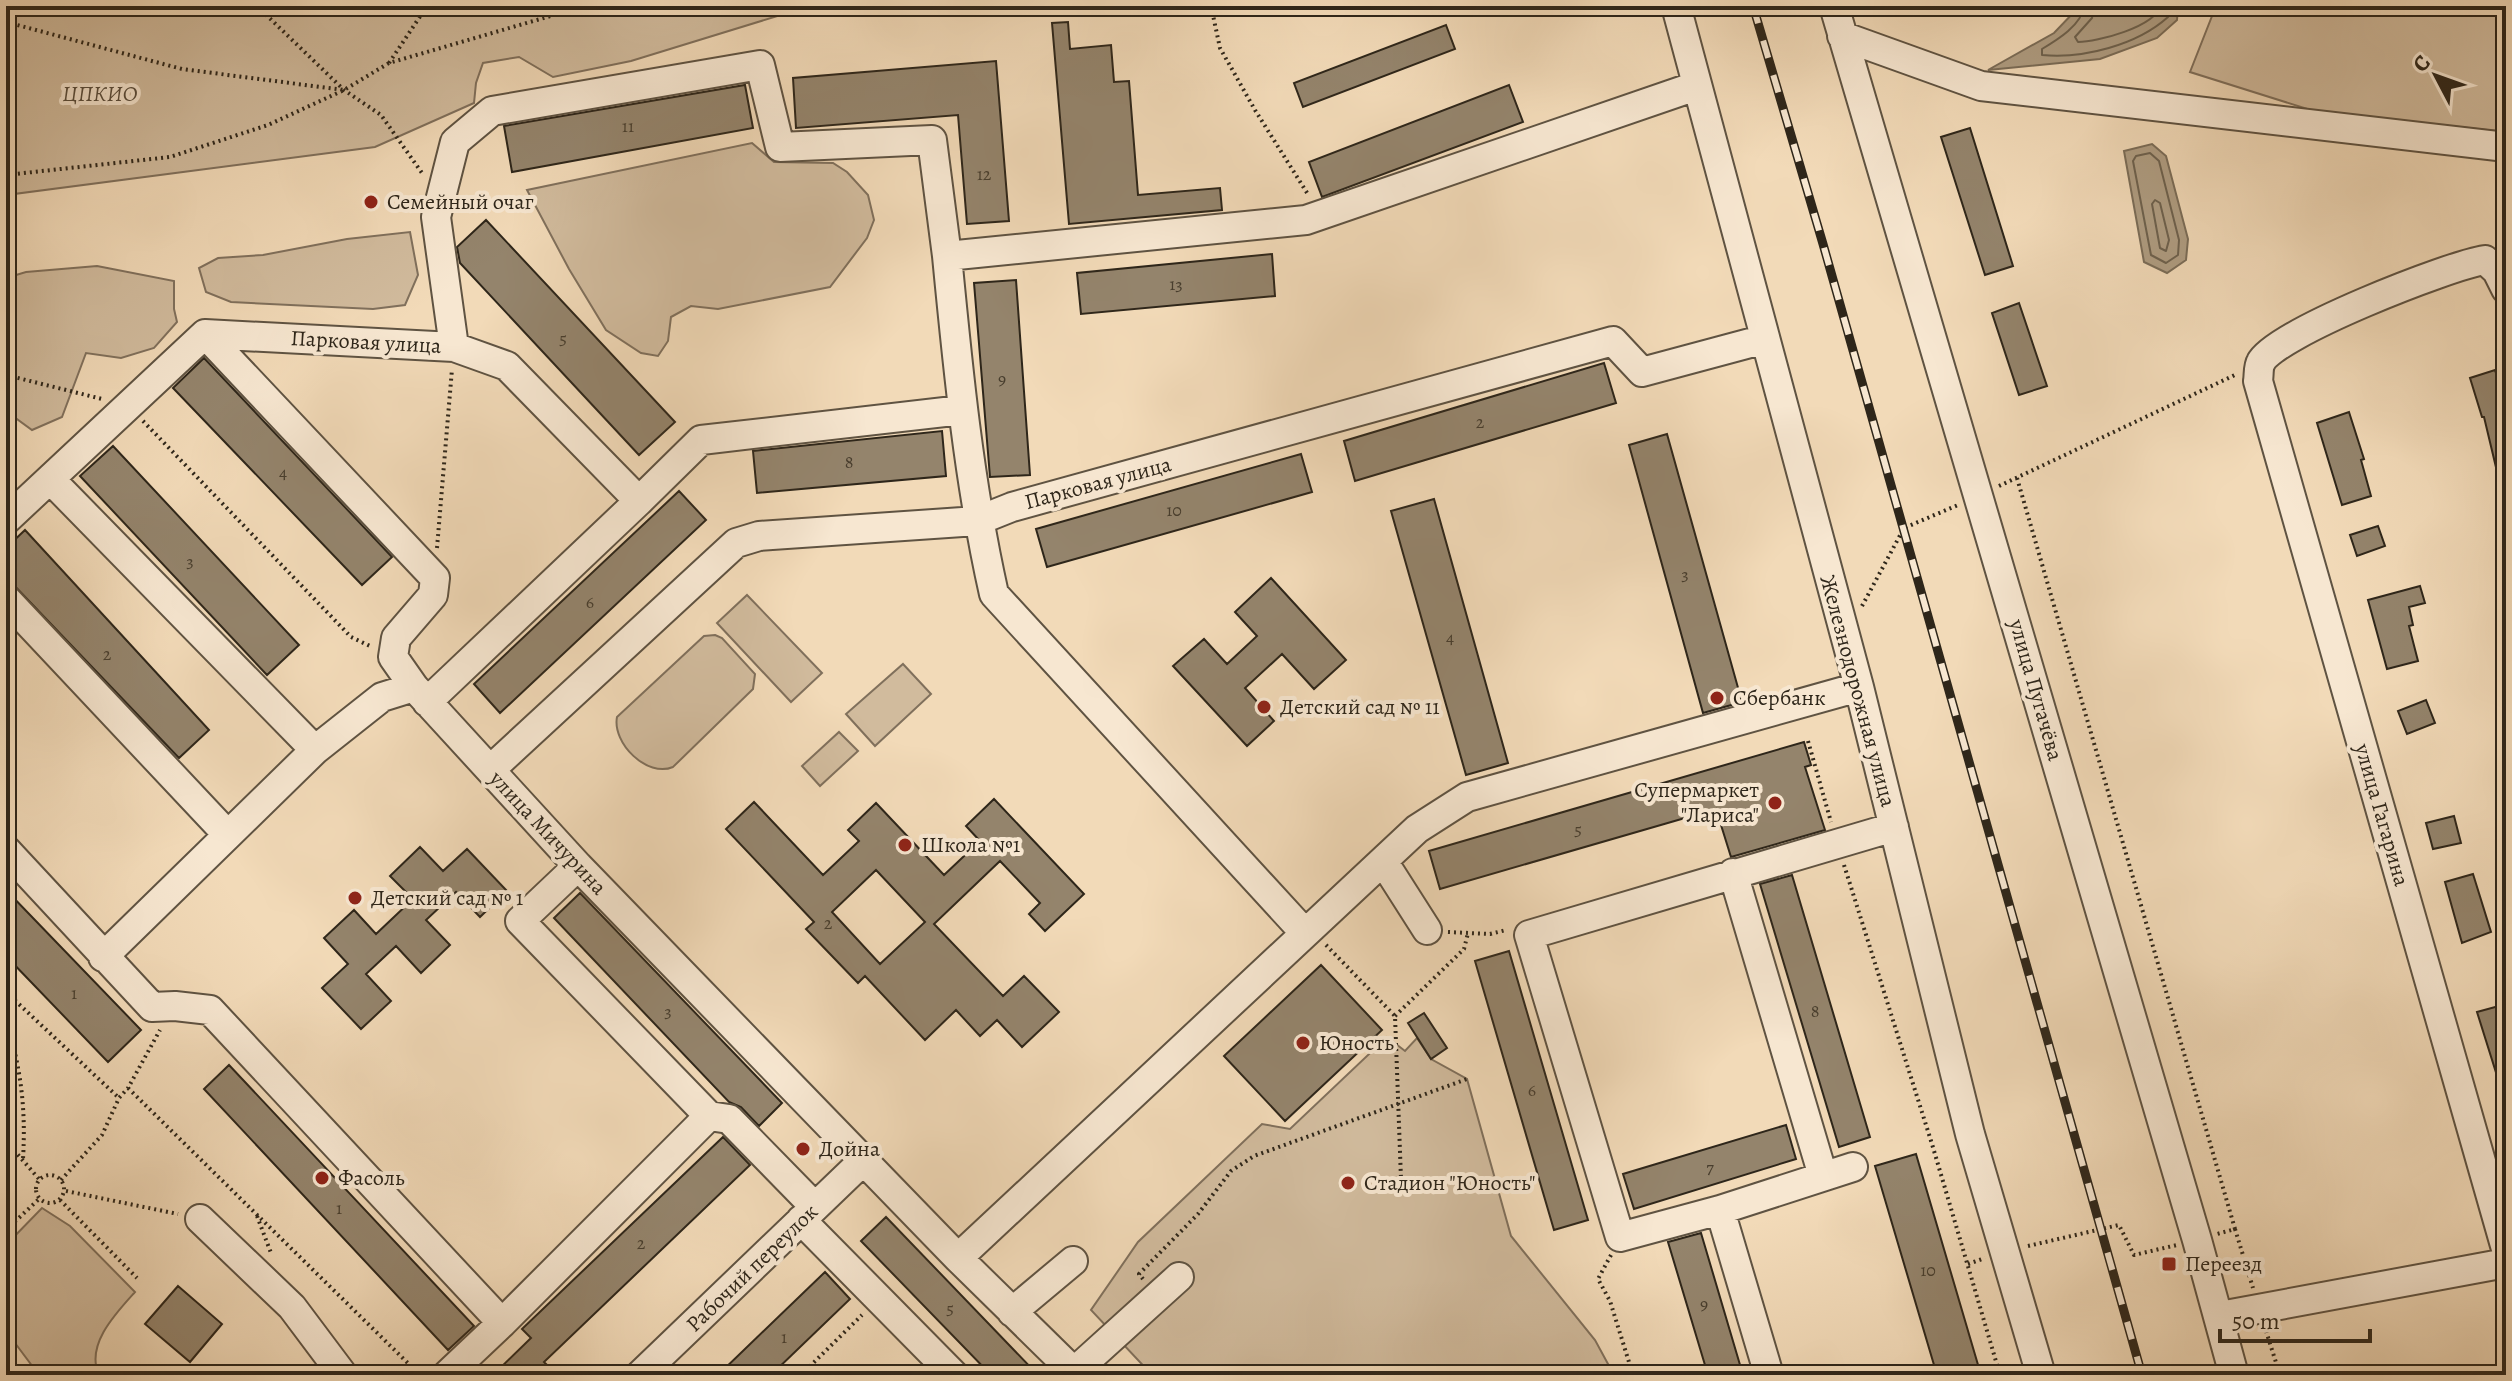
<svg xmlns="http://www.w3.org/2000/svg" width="2512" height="1381" viewBox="0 0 2512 1381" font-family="Alegreya,serif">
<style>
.green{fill:#d1bb9d;stroke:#80705c;stroke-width:2}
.water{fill:#af9d82;stroke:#7b6d58;stroke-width:2}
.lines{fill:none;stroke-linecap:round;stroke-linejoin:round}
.shore{stroke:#6e624e;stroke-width:2}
.building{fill:#94846c;stroke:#2e261a;stroke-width:2;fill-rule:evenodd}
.minor-casing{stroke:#5f5342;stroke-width:32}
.path{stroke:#2e261a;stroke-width:4;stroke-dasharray:2 4;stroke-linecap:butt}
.minor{stroke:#f7e7d1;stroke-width:28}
.rail-casing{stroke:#2e261a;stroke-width:9}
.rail{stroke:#f7e7d1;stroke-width:6;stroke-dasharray:18;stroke-linecap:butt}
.poi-dot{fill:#8f2418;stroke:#f7e7d1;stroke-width:3}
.labels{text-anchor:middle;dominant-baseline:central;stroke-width:8;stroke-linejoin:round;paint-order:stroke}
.number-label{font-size:18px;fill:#483e2e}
.park-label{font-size:22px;font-style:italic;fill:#574b3b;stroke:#f7e7d1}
.poi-label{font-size:22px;fill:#2e261a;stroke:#f7e7d1;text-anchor:start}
.street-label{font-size:22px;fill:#2e261a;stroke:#f7e7d1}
</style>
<rect width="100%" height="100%" fill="#f2dab8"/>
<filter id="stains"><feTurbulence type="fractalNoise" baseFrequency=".0025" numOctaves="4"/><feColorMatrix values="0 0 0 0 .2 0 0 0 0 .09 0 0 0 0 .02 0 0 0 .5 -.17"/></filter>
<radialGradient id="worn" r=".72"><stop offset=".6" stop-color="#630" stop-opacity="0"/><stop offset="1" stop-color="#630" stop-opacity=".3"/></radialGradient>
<path class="green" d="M6,6H810L631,61L553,77L519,57L483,63L476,83L474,103L375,147L6,195Z
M2216,6H2506V132L2317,112L2190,72Z
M752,143L774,162L833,163L847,172L868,195L874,220L867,238L830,287L718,309L691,306L671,317L668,341L658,356L641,353L606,330L569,269L527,190Z
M410,232L418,275L405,305L373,309L231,302L206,292L199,268L218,258L263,255L347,239Z
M97,266L174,281V309L177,322L154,348L121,358L86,353L62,417L32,430L6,411V278L26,272Z
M747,595L822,673L791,702L717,623Z
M715,635L722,638L755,674L753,689L673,767C647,778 612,743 617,717L704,636Z
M903,664L931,694L875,746L846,714Z
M839,732L858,751L820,786L802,766Z
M1387,1037L1405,1051L1417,1038L1431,1059L1467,1079L1511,1236L1595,1340L1614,1375H1152L1091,1310L1138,1242L1262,1124L1290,1129Z
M42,1208L70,1226L135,1292C116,1313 85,1345 99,1375H39L6,1331V1245Z"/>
<path class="water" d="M2076,6H2178L2177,20L2157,38L2100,59L1988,70L2054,33L2076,10Z
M2152,144L2166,156L2188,239L2186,260L2167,273L2144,262L2124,151Z"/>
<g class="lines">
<path class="shore" d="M2084,6C2082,25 2057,40 2042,49V55C2083,59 2137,45 2168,17L2170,6
M2094,6L2092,18L2075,37L2078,42C2097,42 2155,27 2160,6
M2150,153L2159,161L2179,240L2178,255L2166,263L2151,255L2133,161L2136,156Z
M2155,200L2160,203L2169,240L2166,251L2160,248L2152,204Z"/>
</g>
<path class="building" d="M1068,22L1070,49L1111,45L1114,82L1129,81L1138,195L1220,188L1222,210L1069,224L1052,23Z
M1446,25L1455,49L1303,107L1294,83Z
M996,61L1009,221L967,224L958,115L796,128L793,78Z
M745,85L753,128L512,172L504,126Z
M1509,85L1523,122L1322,197L1309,162Z
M1970,128L2013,266L1985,275L1941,137Z
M486,220L675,422L639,455L460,263L457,247Z
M1272,254L1275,296L1081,314L1077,273Z
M1016,280L1030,475L990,477L974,283Z
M2019,303L2047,386L2019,395L1992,313Z
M204,358L392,557L362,585L173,388Z
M1604,363L1616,403L1355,481L1344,441Z
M2495,370L2506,405V483L2500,484L2484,417H2482L2470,378Z
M2349,412L2364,459L2361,460L2371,496L2342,505L2317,423Z
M942,431L946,476L757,493L753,451Z
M1667,434L1742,702L1703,713L1629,445Z
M113,446L299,645L267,675L80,476Z
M1301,454L1312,492L1047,567L1036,529Z
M679,491L706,520L500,713L474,684Z
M1434,499L1508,763L1466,775L1391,511Z
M2378,526L2385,546L2357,556L2350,535Z
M25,530L209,730L179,758L6,577V548Z
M1271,578L1346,660L1314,689L1282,654L1245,688L1274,721L1247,746L1173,666L1204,639L1227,664L1257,636L1235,612Z
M2420,586L2425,603L2409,607L2413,625L2409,626L2418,661L2387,669L2368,600Z
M2426,700L2435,723L2407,734L2398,711Z
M1804,742L1811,765L1805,767L1825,830L1731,857L1716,809L1440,889L1429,851Z
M994,799L1084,894L1045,931L1029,914L1040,903L1000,861L934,924L1003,996L1024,976L1059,1012L1022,1047L997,1020L980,1036L956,1010L925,1040L865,976L858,983L806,929L814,922L726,829L754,802L823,875L859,841L848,830L876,803L944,875L980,841L966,826ZM876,870L925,922L880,964L832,912Z
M2454,816L2461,843L2433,849L2426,823Z
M420,847L443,871L467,849L507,891L480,917L456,892L426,920L450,945L421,973L396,946L366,974L391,1001L361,1029L322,988L348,964L324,938L354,910L376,934L413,899L390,876Z
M2473,874L2491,932L2462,943L2445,882Z
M1792,875L1870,1137L1839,1147L1760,884Z
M6,890L141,1030L108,1062L6,956Z
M580,893L782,1103L759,1126L741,1107L729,1102L554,918Z
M1509,951L1588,1220L1554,1230L1475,961Z
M1321,965L1382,1030L1285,1121L1224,1056Z
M2506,1004V1098H2504L2477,1012Z
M1424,1013L1447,1048L1431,1059L1408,1023Z
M229,1065L474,1326L448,1350L204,1089Z
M1786,1125L1796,1159L1634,1209L1623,1174Z
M723,1137L750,1165L544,1362L557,1375H493L531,1338L522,1329Z
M1916,1154L1981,1375H1937L1875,1166Z
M886,1217L1038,1375H991L861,1241Z
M1701,1233L1743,1375H1708L1668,1242Z
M825,1272L850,1299L771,1375H718Z
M178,1286L222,1324L190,1362L145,1324Z"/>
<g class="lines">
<defs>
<path id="minor" d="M1676,6L1859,687L1970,1134L2041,1375
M1834,6L2197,1240L2234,1375
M1842,36L1981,86L2506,147
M947,256C958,370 969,483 994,594L1304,932
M2506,289L2497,271L2485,260C2450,265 2274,334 2261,362C2258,367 2259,376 2258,381L2506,1249
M205,334L435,578L433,595L396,638L393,657L414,687L578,866L958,1258L1077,1375
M454,347L436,217L455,142L492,111L760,65L780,147L932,140L947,256L1306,220L1696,86
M50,479L315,750
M639,501L701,440L962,410
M6,520L205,334L454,347L507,366L639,501L427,702
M6,599L227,834
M490,770L736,543L759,536L977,521L1012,507L1613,341L1642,372L1765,339
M6,850L152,1007L175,1006L210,1010L502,1323L709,1116L520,921L578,866
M1383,861L1427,930
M1733,873L1823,1176
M103,957L315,750L382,697L414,687
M709,1116L729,1119L815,1207
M1720,1210L1620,1237L1529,935L1894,827
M200,1219L292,1307L343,1375
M801,1220L954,1375
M958,1258L1417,829L1467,797L1859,687
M1012,1312L1073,1261
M2220,1316L2506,1263
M1074,1372L1179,1277
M447,1375L502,1323
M640,1375L864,1160
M1769,1375L1720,1210L1853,1167"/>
</defs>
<use href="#minor" class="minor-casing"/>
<path class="path" d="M257,6L344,90L381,115L422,173
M1211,6L1220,48L1255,110L1309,196
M6,22L182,69L344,90
M389,63L427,6
M6,175L170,157L268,125L344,90L389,63L585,6
M6,375L102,399
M143,421L351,637L372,647
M2017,478L2235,1229L2217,1234
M1999,486L2237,374
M437,548L452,369
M1862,606L1904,528L1958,505
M1808,741L1831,822
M1844,865L1932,1144L2000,1375
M1448,932L1490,934L1506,930
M1326,945L1395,1016L1401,1179
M6,992L119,1098
M1395,1016L1464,949L1468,933
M6,1020C21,1068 26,1109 23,1159
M128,1088L420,1375
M6,1141L39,1179
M36 1189a14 14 0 1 1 28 0a14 14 0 1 1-28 0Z
M61,1180L102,1135L119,1098L128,1088L160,1030
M66,1191L178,1214
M60,1200L137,1278
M257,1216L271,1253
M2235,1229L2253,1288
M6,1230L39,1199
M2028,1246L2119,1225L2134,1255L2177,1245
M1611,1255L1598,1279L1610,1301L1633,1375
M1968,1264L1985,1258
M1143,1279L1139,1274L1198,1214L1231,1171L1254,1156L1467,1079
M2266,1331L2280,1375
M801,1375L862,1315"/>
<use href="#minor" class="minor"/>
<defs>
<path id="rail" d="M1753,6L1823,244L2142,1375"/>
</defs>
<use href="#rail" class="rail-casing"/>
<use href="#rail" class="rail"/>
</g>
<g class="poi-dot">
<circle cx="371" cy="202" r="8"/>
<circle cx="1717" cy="698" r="8"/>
<circle cx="1264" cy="707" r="8"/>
<circle cx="1775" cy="803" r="8"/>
<circle cx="905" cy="845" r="8"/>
<circle cx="355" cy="898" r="8"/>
<circle cx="1303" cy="1043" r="8"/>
<circle cx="803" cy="1149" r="8"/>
<circle cx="322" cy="1178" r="8"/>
<circle cx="1348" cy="1183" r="8"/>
<rect x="2161" y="1256" width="16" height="16" rx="4"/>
</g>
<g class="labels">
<g class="number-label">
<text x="628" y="126">11</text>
<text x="984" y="174">12</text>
<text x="1176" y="284">13</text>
<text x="563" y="338">5</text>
<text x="1002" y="379">9</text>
<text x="1480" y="422">2</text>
<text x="849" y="462">8</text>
<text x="283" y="472">4</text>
<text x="1174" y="510">10</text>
<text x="190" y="561">3</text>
<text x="1685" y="574">3</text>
<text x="590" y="602">6</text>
<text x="1450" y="637">4</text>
<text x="107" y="654">2</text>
<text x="1578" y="829">5</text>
<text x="828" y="923">2</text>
<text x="74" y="993">1</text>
<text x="668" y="1011">3</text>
<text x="1815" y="1011">8</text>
<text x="1532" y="1090">6</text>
<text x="1710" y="1167">7</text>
<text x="339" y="1208">1</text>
<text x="641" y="1243">2</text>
<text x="1928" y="1270">10</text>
<text x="1704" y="1304">9</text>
<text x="950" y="1308">5</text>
<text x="784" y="1337">1</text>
</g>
<g class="park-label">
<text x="100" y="94">ЦПКИО</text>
</g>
<g class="poi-label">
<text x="387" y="202">Семейный очаг</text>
<text x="1733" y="698">Сбербанк</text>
<text x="1280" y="707">Детский сад № 11</text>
<text x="1759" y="790" text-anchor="end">Супермаркет<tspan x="1759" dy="25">"Лариса"</tspan></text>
<text x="921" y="845">Школа №1</text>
<text x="371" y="898">Детский сад № 1</text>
<text x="1319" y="1043">Юность</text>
<text x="819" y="1149">Дойна</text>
<text x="338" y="1178">Фасоль</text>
<text x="1364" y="1183">Стадион "Юность"</text>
<text x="2185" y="1264">Переезд</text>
</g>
<g class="street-label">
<text transform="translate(366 342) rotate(3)">Парковая улица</text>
<text transform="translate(1098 483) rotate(-15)">Парковая улица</text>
<text transform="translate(2036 690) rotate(74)">улица Пугачёва</text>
<text transform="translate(1858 691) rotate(75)">Железнодорожная улица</text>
<text transform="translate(2382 815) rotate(74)">улица Гагарина</text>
<text transform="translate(548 833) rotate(47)">улица Мичурина</text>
<text transform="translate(752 1268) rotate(-44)">Рабочий переулок</text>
</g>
</g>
<rect width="2512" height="1381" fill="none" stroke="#f2dab8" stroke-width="32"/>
<rect x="8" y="8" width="2496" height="1365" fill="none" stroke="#2e261a" stroke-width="4"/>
<rect x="16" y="16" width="2480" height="1349" fill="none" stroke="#2e261a" stroke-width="2"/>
<g transform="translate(2436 76) rotate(311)" stroke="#f7e7d1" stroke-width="6" paint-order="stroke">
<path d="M0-6L14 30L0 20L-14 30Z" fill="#2e261a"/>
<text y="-12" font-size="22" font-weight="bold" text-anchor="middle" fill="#2e261a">С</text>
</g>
<path d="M2220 1329v12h150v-12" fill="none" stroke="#2e261a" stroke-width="4"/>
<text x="2232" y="1329" font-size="24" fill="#2e261a" stroke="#f7e7d1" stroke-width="6" paint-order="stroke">50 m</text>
<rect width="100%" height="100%" filter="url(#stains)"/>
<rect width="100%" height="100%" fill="url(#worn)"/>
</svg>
